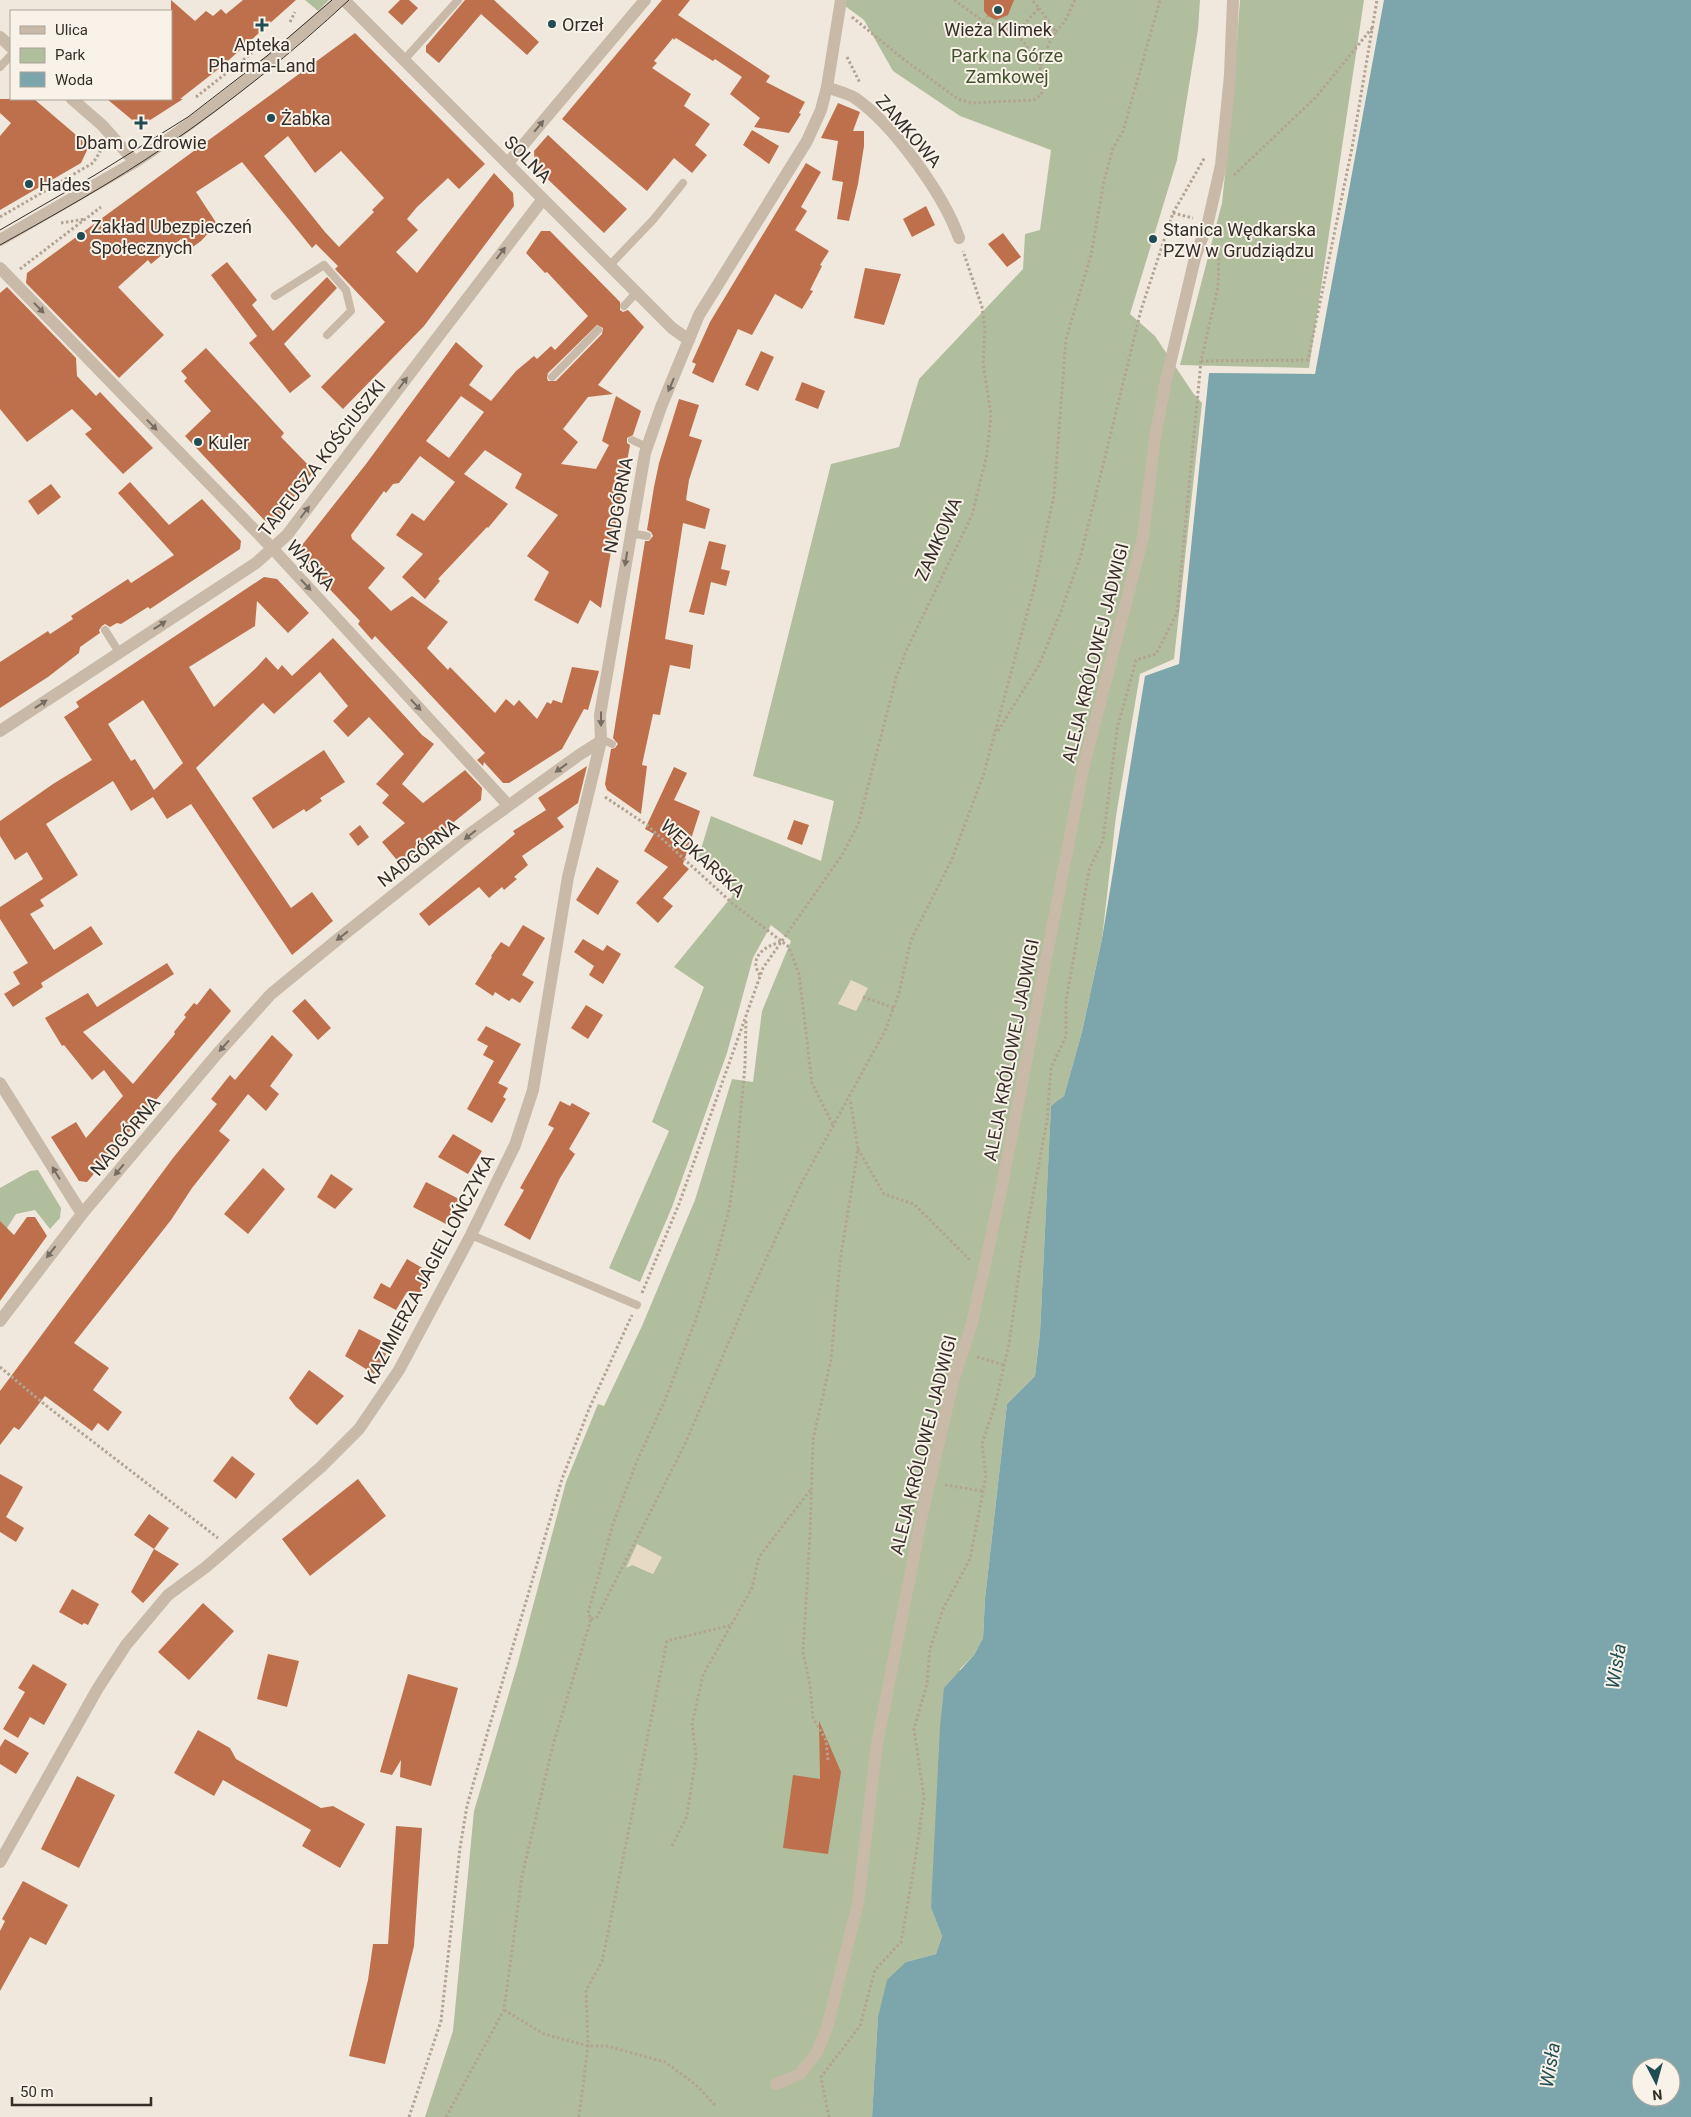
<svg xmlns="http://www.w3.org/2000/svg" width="1691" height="2117" viewBox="0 0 1691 2117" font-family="Roboto,sans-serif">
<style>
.green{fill:#b1be9d;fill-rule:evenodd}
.plaza{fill:#e7dac4}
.water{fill:#7ca6ab;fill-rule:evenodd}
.building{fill:#be704c;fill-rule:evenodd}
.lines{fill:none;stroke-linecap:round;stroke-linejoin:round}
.path{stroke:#b3a393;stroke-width:3;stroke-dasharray:2.5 2.5;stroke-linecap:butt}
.service{stroke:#c8b9a8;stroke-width:8}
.pedestrian{stroke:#c8b9a8;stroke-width:12}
.minor{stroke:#c8b9a8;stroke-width:12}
.tertiary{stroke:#c8b9a8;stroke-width:12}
.tram{stroke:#352d28;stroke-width:1}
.oneway{fill:#776c62}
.poi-dot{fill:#204d54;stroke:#f8f2e8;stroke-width:2}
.labels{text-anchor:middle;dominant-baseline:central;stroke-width:4;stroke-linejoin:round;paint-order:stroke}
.poi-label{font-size:18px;fill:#352d28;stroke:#f8f2e8;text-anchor:start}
.park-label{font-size:18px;fill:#42522d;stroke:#f8f2e8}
.street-label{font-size:18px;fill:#352d28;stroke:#f8f2e8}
.water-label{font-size:19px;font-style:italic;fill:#204d54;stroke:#f8f2e8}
</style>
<rect width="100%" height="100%" fill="#f0e8dc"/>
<path class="green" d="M305,0H329L318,11Z
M837,0H1200L1198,30L1177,160L1130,314L1155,336L1193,393L1202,403L1174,659L1140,674L1116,816L1102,939L1082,1032L1064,1096L1051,1107L1040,1333L1035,1376L1007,1404L985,1599L983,1638L974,1655L960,1669L931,1908L942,1936L936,1954L906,1962L878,2017L872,2117H425L453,2031L474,1811L517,1666L566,1482L598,1404L604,1406L642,1326L695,1200L732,1079L753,1082L762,1011L791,941L771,925L753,958L727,1053L672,1207L640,1282L609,1268L669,1131L652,1122L704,987L674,967L733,895L698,859L711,816L821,861L834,801L753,776L831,464L899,447L919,379L1023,269L1025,234L1040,230L1051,150L960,116L893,71L864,20ZM661,1557L653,1574L633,1565Z
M1240,0H1364L1309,368L1180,365L1222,203L1232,109Z
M38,1170L61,1208L60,1218L50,1229L35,1210L16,1214L0,1239V1188L30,1171Z"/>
<path class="plaza" d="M851,980L868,988L856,1011L838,1004Z
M637,1544L662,1557L653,1574L633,1565L626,1568Z"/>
<path class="water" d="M1384,0H1691V2117H872L878,2017L887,1980L906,1962L936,1954L942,1936L931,1908L940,1727L944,1688L974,1655L983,1638L985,1599L1007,1404L1035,1376L1040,1333L1051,1106L1064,1096L1082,1032L1102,939L1145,676L1179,664L1209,373L1315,374ZM1641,2067H1671V2097H1641Z"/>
<path class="building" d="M171,0L195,21L206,11L213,16L221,9L226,14L243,0H296L221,67L180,99H183L144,124L141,119L137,124L107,99H171Z
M400,0H409L418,8L402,25L388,12Z
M465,0H494L539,42L527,55L481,14L439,63L426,52V46Z
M662,0H690L678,15L770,76L766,82L805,102L799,113L801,114L789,133L754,127L760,118L730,94L742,77L715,59L713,61L676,38L674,40L673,38L654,61L657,63L652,68L691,94L684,106L710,124L695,145L707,155L692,173L674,158L647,191L562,119Z
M984,0H1014L1008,15L996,20L988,16L984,11Z
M355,33L485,164L459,189L448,178L417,207L407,219L418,230L396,252L417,273L494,173L513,193L514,206L424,326L343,409L321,387L385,322L335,269L338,266L316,244L312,248L242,162L196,192L217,224L201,241L190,249L181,239L151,264L148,260L118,287L164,335L119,378L26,283L27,273ZM288,136L315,173L341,151L384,198L372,210L374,212L339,247L325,232L264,156Z
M0,99H34L89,146L81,163L0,210V136L11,123L0,113Z
M838,103L860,112L853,131H864V146L858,184L849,221L837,219L843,182L832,180L838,141L821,138Z
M752,130L779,146L769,164L743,145Z
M548,135L627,209L604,233L535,167L534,151Z
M806,163L821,172L801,207L807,211L795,230L829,251L820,265L822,266L810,290L813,291L802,309L775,294L752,335L738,329L713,383L692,373L696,364L692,362L710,322Z
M926,206L935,225L912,237L903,219Z
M541,231H550L620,302V310L623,312L628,310L644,327L598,385L613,394L588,397L563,429L578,442L561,464L596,469L609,445L602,441L616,396L641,411L633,435L627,438V443L630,445L601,608L590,600L578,624L534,600L549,572L527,556L558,515L515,488L522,474L485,450L464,474L508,504L488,528L487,527L438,579L440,581L425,599L402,577L423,554L396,535L412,513L424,521L455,482L420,456L399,483L393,484L386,493L384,491L351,535L352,539L385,568L368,588L391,611L412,596L448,622L427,648L448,670L450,667L495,713L506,699L514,706L519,700L537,719L547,702L551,704L553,700L562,703L572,667L599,671L588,710L584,709L562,749L509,783H503L484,762L483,766L477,760L485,753L375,636L372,640L358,624L360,621L299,557V549L366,464L456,342L483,366L469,385L491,401L516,371L534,356L537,359L551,346L555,350L588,316L547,272L545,273L526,253ZM597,325L603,328L602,334L556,381H548L547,378L548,373ZM461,396L484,412L449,458L426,441Z
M1003,233L1021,257L1007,267L988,244Z
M227,262L257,300L252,305L273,331L327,277L337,288L284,344L311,376L290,393L249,343L257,336L211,275Z
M865,268L901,274L884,325L854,318Z
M7,287L76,358L77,376L96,396L100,392L153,448L123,474L85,434L92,429L72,409L27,442L0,409V293Z
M206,348L284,433L281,437L314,471L274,523H267L185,436L211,411L184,381L187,378L181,371Z
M761,351L774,357L758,391L745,385Z
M802,382L825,391L818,409L795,400Z
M679,399L699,405L689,436L702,440L689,480L686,500L710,509L705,529L683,523L665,639L693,645L690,669L670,665L660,715L653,714L642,765L647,766L641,814L607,790L605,784L611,749L615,748L618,744L613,738L645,541H649L653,536L651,532L647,530L654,487L659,463Z
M130,482L169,525L202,499L241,541L240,549L150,609L148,607L121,624L117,623L110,627L105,624L102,626L99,630L100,633L80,647L79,653L48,677L0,708V662L48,631L50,634L73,619L71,616L128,579L131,583L174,555L118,493Z
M51,484L61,497L38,515L28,501Z
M709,541L726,545L721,569L730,571L726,586L711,582L704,615L689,612Z
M264,577L277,579L309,613L288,633L257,601L255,626L189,667L214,707L256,668L266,657L278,670L282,665L292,676L333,638L422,735L434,744L402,784L423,803L465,770L482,788L481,800L401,865L382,842L405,823L382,803L389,795L376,784L404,754L369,717L348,737L333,721L348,706L320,672L274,714L263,703L196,768L291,908L312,892L333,921L292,955L191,804L167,819L153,797L131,811L113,781L46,824L78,875L40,900L44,906L30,914L54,950L91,926L103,944L41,983L43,987L13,1007L4,994L20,984L13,972L28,963L0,919V907L43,879L27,852L15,860L0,836V821L53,784L92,760L64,717L79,707L76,702ZM143,700L183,763L154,790L135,759L131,761L108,724Z
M324,750L345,782L320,798L322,801L306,812L304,809L273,829L252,798Z
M587,766L578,803L557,818L564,827L522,856L528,865L514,877L517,879L504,890L502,887L489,898L479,887L429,926L419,914L515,834L513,831L546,810L538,798Z
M674,767L687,773L674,800L700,811L683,864L689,869L663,898L673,906L658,923L636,903L668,867L644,851L654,834L645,829Z
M794,820L809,825L802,845L787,839Z
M360,825L369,837L358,846L349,834Z
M597,867L619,881L598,915L576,900Z
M523,925L545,938L522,975L534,982L520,1003L512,998L509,1001L495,992L493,996L475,984L492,957L491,956L501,942L509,947Z
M583,939L603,951L607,945L621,954L603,984L589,975L594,966L574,952Z
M167,963L174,974L83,1032L133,1084L175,1034L174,1032L186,1017L184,1015L194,1003L197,1005L210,988L231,1011L87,1182L79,1181L51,1137L76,1122L86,1138L123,1096L104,1070L92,1080L64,1045L62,1046L45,1018L88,993L97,1007Z
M305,999L331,1028L318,1040L292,1011Z
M586,1005L603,1015L588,1039L571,1028Z
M486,1026L521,1044L498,1083L508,1088L503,1097L506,1099L492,1123L467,1109L494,1061L483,1055L488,1046L477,1040Z
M272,1035L293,1055L270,1086L279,1094L266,1111L248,1094L219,1131L230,1140L192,1188L171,1220L74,1343L109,1368L93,1390L122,1412L108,1431L98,1423L92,1431L45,1396L19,1430L14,1427L0,1445V1391L173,1158L217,1104L211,1099L230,1075L235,1080Z
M560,1101L570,1106L572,1103L590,1113L569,1149L575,1154L560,1178L530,1240L504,1225L524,1190L520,1188L554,1128L548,1125Z
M453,1134L482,1151L468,1174L438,1157Z
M263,1168L285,1189L248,1234L224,1214Z
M331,1174L353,1189L335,1209L317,1197Z
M426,1182L459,1199L446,1224L413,1207Z
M27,1217H35L47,1236L0,1301V1221L14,1235Z
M407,1259L431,1273L417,1298L407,1292L396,1310L373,1298L381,1283L390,1288Z
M359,1329L391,1346L374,1374L345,1356Z
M309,1370L344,1396L317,1425L296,1407L289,1398Z
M232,1456L255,1474L236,1499L213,1481Z
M0,1474L23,1487L6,1517L24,1528L16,1542L0,1532Z
M358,1479L386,1516L310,1576L282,1539Z
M149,1514L169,1528L154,1549L134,1535Z
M154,1549L179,1564L143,1603L131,1592Z
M72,1589L99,1604L88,1625L84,1623L82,1625L59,1612Z
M203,1603L234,1631L189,1680L158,1652Z
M268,1654L299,1661L287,1707L257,1699Z
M33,1664L67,1684L44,1725L30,1717L18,1738L3,1729L25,1692L18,1688Z
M408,1674L458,1688L431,1786L400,1777L401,1760L392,1775L380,1772Z
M819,1721L841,1772L828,1854L783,1848L793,1775L820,1779Z
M198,1730L230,1748L236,1759L321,1808L333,1806L365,1824L340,1868L302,1846L311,1830L223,1780L214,1796L174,1773Z
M5,1739L29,1753L16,1774L0,1764V1747Z
M77,1776L115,1795L79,1868L41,1849Z
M396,1826L422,1828L414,1946L385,2064L349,2056L368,1980L373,1944H388Z
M23,1881L68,1905L46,1945L30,1937L0,1991V1931L5,1921L2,1919Z"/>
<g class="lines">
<path class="path" d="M954,0L983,21L1016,33
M1039,8L1056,32L1049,43L1041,66
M852,17L902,58L958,99L972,103L1034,100L1041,95C1047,66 1033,54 1016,33L1039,8L1032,0
M983,21L988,16
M290,22L295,12
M1056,32L1065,21L1075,0
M847,57L860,83
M196,97L252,53
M1234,175L1316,97L1372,28
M1173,213L1193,218
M0,217L93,163L100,152L97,145L90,138
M61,223L85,219
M20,269L101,207
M1201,361L1308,360L1352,148L1377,0
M998,731L1039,665L1061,611L1081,555L1141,310L1173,213L1205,157
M605,797L647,825L732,903L789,947L799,974L812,1083L834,1127
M760,975C748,958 764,946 781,942
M863,997L894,1008
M858,1149L884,1194L914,1204L970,1260
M642,1293L679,1204L763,968L842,855L858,825L896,678L906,651L972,515L987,454L991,415L983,363L985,329L982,307L963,251
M977,1357L1004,1365
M0,1367L44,1404L218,1538
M945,1485L983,1491
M591,1619L597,1617L685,1444L746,1302L801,1184L885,1031L899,993L911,940L952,859L984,773L1035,584L1054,495L1066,339L1091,255L1104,181L1113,148L1123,131L1160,0
M828,1760L826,1740L813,1718L810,1685L803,1652L810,1535L813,1440L831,1360L840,1261L858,1149L850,1099
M672,1846L687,1816L696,1756L692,1724L703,1675L752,1588L759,1557L811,1489
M504,2010L544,2034L588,2046H607L665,2062L695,2084L715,2105
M409,2117L441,2021L460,1848L467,1806L488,1731L562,1479L589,1409L632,1315
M446,2117L504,2010L522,1876L553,1745L591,1619L588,1613L613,1524L637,1461L665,1400L696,1319L716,1258L729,1210L736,1162L745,1066L746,1019
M579,2117L588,2046L586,1990L602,1962L667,1641L731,1625
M829,2117L821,2077L860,2026L875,1970L901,1942L916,1855L924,1798L914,1729L927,1684L930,1649L943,1609L970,1559L986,1476L982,1444L995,1405L1009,1344L1020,1265L1047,1121L1051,1068L1066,1036V1001L1089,870L1103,840L1117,729L1136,660L1156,654L1177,613L1201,361L1218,287L1219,257L1216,247"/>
<path class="service" d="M404,60L458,0
M0,67L11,55
M610,265L653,220L683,183
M275,296L324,265L346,290L351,311L327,335
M624,306L637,292
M552,377L598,330
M632,440L647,447
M630,533L647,536
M105,630L119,652
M602,739L612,744
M471,1235L637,1305"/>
<path class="pedestrian" d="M827,87L841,0"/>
<path class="minor" d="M344,0L672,328L689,340
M135,162C208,114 275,58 340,0
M508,163L645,0
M0,268L273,549L508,805
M0,731L256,563L287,535L543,199
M0,1083L82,1214
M0,1321L82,1214L217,1054L271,994L337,940L475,830L579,755L601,741
M0,1862L98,1688L126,1645L168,1595L206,1567L321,1467L359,1429L399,1370L471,1235L515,1145L533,1090L568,877L601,741L600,715L645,453L661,407L699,315L807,141L821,110L827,87C836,91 847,93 855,98C893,124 944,195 959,238
M776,2084L800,2074L817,2052L827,2028L858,1903L877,1744L922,1515L953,1382L972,1323L1001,1191L1083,769L1143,537L1155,437L1165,385L1195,258L1208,222L1221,165L1230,75L1233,0"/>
<path class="tertiary" d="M0,37L11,47
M0,240L135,162L102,125L72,99"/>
<path class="tram" d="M0,230L95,175L188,117L267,56L332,0
M0,245C56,214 113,182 166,146C231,102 292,53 349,0"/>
</g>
<defs><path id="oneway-solid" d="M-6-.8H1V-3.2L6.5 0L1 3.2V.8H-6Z" transform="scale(1.25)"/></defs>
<g class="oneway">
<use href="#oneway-solid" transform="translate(539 126) rotate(-50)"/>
<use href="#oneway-solid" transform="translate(501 253) rotate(-53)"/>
<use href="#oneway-solid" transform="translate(39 308) rotate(46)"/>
<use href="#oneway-solid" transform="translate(403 383) rotate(-53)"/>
<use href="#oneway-solid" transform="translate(671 385) rotate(113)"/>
<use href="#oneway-solid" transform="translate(152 425) rotate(46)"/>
<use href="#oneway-solid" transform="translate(305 512) rotate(-53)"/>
<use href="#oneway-solid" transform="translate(626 559) rotate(99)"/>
<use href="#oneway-solid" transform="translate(306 585) rotate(47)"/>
<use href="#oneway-solid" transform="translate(160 625) rotate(-33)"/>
<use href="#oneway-solid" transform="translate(41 704) rotate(-33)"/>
<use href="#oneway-solid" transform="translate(416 705) rotate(47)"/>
<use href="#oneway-solid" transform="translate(601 719) rotate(90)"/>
<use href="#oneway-solid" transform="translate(561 768) rotate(144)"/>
<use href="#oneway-solid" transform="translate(470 835) rotate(142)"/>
<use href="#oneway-solid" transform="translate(342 936) rotate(142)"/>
<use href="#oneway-solid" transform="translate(224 1046) rotate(132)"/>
<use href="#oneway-solid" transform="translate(119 1170) rotate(130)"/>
<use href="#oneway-solid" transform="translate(56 1173) rotate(-122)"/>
<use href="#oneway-solid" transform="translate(51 1252) rotate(128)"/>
</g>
<g class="poi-dot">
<circle cx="998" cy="10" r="5"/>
<circle cx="552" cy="24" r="5"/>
<path d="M259.5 17.5h5v5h5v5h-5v5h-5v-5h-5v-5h5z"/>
<circle cx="271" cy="118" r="5"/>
<path d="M138.5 115.5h5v5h5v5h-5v5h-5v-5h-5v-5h5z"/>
<circle cx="29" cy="184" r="5"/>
<circle cx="81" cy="236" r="5"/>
<circle cx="1153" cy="239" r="5"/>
<circle cx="198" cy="442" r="5"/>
</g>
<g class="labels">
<g class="poi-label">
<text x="562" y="24">Orzeł</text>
<text x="998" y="29" text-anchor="middle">Wieża Klimek</text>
<text x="262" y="44" text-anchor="middle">Apteka<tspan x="262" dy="21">Pharma-Land</tspan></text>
<text x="281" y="118">Żabka</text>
<text x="141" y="142" text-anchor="middle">Dbam o Zdrowie</text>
<text x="39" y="184">Hades</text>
<text x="91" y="226">Zakład Ubezpieczeń<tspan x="91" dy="21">Społecznych</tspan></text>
<text x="1163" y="229">Stanica Wędkarska<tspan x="1163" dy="21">PZW w Grudziądzu</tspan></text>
<text x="208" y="442">Kuler</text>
</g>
<g class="park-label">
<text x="1007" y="55">Park na Górze<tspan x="1007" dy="21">Zamkowej</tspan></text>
</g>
<g class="street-label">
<text transform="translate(909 131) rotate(49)">ZAMKOWA</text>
<text transform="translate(528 159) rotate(45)">SOLNA</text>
<text transform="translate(322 458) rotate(-52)">TADEUSZA KOŚCIUSZKI</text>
<text transform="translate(618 505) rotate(-80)">NADGÓRNA</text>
<text transform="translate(938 539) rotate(-66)">ZAMKOWA</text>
<text transform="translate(311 565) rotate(47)">WĄSKA</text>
<text transform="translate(1095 653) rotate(-76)">ALEJA KRÓLOWEJ JADWIGI</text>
<text transform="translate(418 853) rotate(-38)">NADGÓRNA</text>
<text transform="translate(703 858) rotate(42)">WĘDKARSKA</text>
<text transform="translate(1011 1050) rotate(-79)">ALEJA KRÓLOWEJ JADWIGI</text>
<text transform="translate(125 1136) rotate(-50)">NADGÓRNA</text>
<text transform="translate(429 1269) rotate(-62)">KAZIMIERZA JAGIELLOŃCZYKA</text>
<text transform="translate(923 1445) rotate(-76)">ALEJA KRÓLOWEJ JADWIGI</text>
</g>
<g class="water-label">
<text transform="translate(1616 1666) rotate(-81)">Wisła</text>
<text transform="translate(1550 2065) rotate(-81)">Wisła</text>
</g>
</g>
<rect x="10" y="10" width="162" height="90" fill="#f8f2e8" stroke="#aaa39b"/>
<rect x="20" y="26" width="25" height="8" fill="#c8b9a8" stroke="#aaa39b"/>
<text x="55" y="35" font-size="15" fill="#352d28">Ulica</text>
<rect x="20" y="48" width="25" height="15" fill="#b1be9d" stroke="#aaa39b"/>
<text x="55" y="60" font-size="15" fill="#352d28">Park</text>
<rect x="20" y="72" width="25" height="15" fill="#7ca6ab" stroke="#aaa39b"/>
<text x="55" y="85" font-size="15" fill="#352d28">Woda</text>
<g transform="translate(1656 2082) rotate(174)"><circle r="24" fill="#f8f2e8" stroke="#aaa39b"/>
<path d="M0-4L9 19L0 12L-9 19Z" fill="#204d54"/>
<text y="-8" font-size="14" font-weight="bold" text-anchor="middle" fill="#352d28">N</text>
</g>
<path d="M12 2097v8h139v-8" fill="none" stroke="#352d28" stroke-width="2.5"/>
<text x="20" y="2097" font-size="15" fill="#352d28" stroke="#f8f2e8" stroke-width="4" paint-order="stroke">50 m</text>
</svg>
